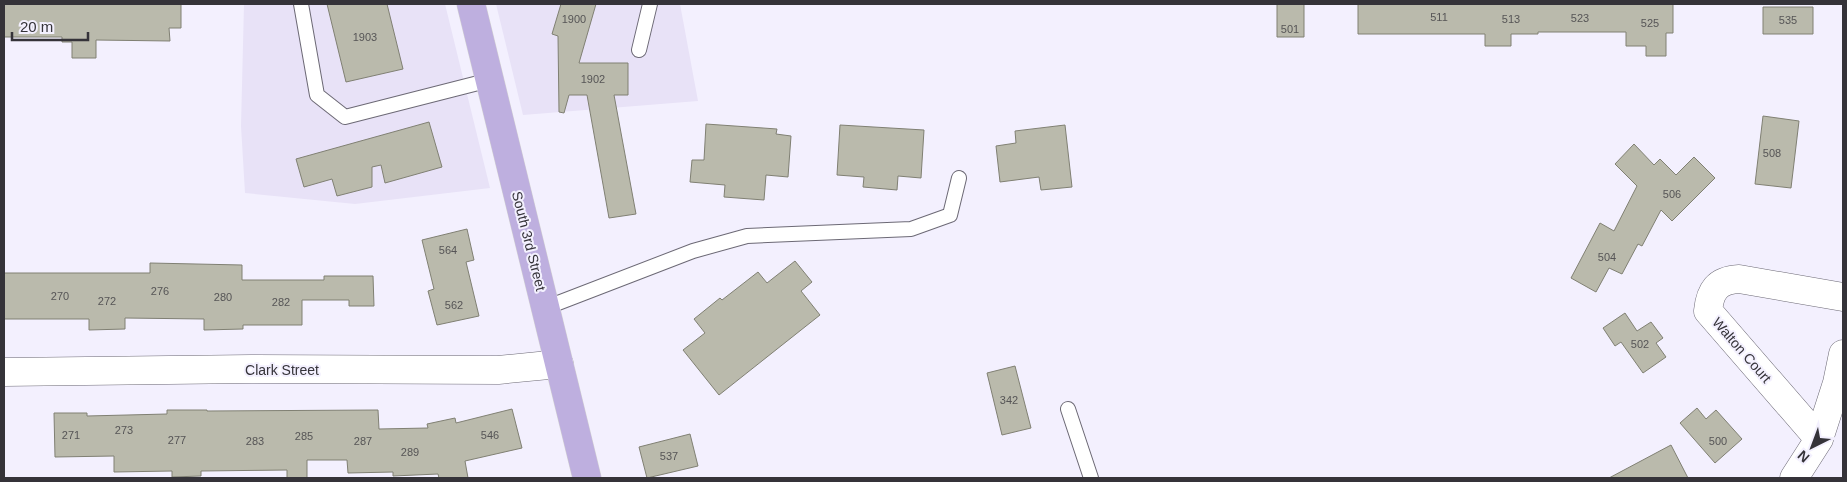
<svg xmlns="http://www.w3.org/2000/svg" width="1847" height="482" viewBox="0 0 1847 482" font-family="Helvetica,sans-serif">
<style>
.built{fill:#e8e2f7}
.building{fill:#babaac;stroke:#808073}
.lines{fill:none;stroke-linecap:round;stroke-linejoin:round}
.lane-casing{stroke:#6c6975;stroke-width:16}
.street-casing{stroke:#6c6975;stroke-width:29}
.primary-casing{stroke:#d3d2d3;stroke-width:29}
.lane{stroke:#fff;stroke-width:14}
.street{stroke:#fff;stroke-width:28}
.primary{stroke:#beafdf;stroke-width:28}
.labels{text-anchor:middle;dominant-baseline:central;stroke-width:4;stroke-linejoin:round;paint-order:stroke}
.number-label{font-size:11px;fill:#565556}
.street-label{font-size:14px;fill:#353339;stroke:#f3f0fe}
</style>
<rect width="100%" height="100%" fill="#f3f0fe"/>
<path class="built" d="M244,4H445L490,188L355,204L245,193L241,126Z
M496,4H680L698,101L523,115Z"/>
<path class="building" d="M4,4H181V28H169L170,41L96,40V58H72V42H62V37H4Z
M327,4H387L403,69L346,82Z
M561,4H596L579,63H628V95H614L636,214L609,218L587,95H569L564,113L559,112L558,36L552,34Z
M1277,4H1304V37H1277Z
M1358,4H1673V33H1666V56H1646V46H1626V32H1538V34H1511V46H1485V34H1358Z
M1763,7H1813V34H1763Z
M1763,116L1799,121L1791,188L1755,184Z
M429,122L442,167L385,183L381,165L372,167V187L337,196L332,179L304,187L296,159Z
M706,124L777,129L776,134L791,136L788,177L766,175L764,200L724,197L725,185L690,182L692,160H704Z
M840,125L924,130L921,178L898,176L897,190L863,187L864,177L837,175Z
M1065,125L1072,187L1041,190L1039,177L1000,182L996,146L1016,143L1015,131Z
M1634,144L1654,165L1660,159L1676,175L1694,157L1715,178L1672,221L1661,210L1642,246L1638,244L1622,274L1609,268L1596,292L1571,278L1600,223L1614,231L1637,186L1615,164Z
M467,229L474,260L466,262L479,316L437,325L428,291L434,289L422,240Z
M795,261L812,282L801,291L820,315L719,395L683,350L705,333L694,319L720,298L722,300L758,272L767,283Z
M150,263L242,265V280H324V276H373L374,306H349V300H302V325H243V329L204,330V319L125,318V329L89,330V319H4V273H150Z
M1625,313L1637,331L1651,322L1663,338L1656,343L1666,357L1643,373L1621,342L1615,346L1603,328Z
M1015,366L1031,428L1002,435L987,373Z
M1697,408L1706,419L1716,410L1742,439L1715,463L1680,423Z
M512,409L522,448L465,461L468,478H439L438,474L393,476V472L348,473L347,460H307V478H287V470L201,471V476L172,477V471L114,472V456L55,457L54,413H87V416L167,414V410H207V411L378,410L379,429L428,428L427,424L455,418L456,423Z
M690,434L698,466L647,478L639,447Z
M1671,445L1688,478H1609Z"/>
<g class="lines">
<defs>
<path id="lane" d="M301,4L317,95L345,117L490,80
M639,50L650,4
M545,308L693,251L747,236L911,229L950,215L959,178
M1068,409L1091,478"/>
<path id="street" d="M4,372L251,369L498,370L559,364
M1819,439L1708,311C1710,291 1717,280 1739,279L1843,297
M1794,478L1819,439L1837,383L1843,354"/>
<path id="primary" d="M471,4L587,478"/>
</defs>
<use href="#lane" class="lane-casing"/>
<use href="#street" class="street-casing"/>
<use href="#primary" class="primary-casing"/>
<use href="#lane" class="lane"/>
<use href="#street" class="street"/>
<use href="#primary" class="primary"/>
</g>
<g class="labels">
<g class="number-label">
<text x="1439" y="17">511</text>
<text x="1580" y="18">523</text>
<text x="574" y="19">1900</text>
<text x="1511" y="19">513</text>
<text x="1788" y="20">535</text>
<text x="1650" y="23">525</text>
<text x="1290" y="29">501</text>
<text x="365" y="37">1903</text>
<text x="593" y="79">1902</text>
<text x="1772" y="153">508</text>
<text x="1672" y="194">506</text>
<text x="448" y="250">564</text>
<text x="1607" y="257">504</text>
<text x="160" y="291">276</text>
<text x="60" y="296">270</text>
<text x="223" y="297">280</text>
<text x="107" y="301">272</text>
<text x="281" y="302">282</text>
<text x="454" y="305">562</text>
<text x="1640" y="344">502</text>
<text x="1009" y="400">342</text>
<text x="124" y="430">273</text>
<text x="71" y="435">271</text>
<text x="490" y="435">546</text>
<text x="304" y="436">285</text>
<text x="177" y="440">277</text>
<text x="255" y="441">283</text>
<text x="363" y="441">287</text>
<text x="1718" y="441">500</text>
<text x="410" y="452">289</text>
<text x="669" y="456">537</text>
</g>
<g class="street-label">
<text transform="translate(529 241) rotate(76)">South 3rd Street</text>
<text transform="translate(1742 350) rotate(49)">Walton Court</text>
<text x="282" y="370">Clark Street</text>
</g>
</g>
<rect width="1847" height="482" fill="none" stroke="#353339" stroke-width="10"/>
<g transform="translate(1812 447) rotate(222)" stroke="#f3f0fe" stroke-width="4" paint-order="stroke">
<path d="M0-4L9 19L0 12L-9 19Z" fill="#353339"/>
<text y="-8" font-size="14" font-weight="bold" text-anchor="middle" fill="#353339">N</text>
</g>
<path d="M12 32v8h76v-8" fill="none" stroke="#353339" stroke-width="2.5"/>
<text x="20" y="32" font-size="15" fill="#353339" stroke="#f3f0fe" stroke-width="4" paint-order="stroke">20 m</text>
</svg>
